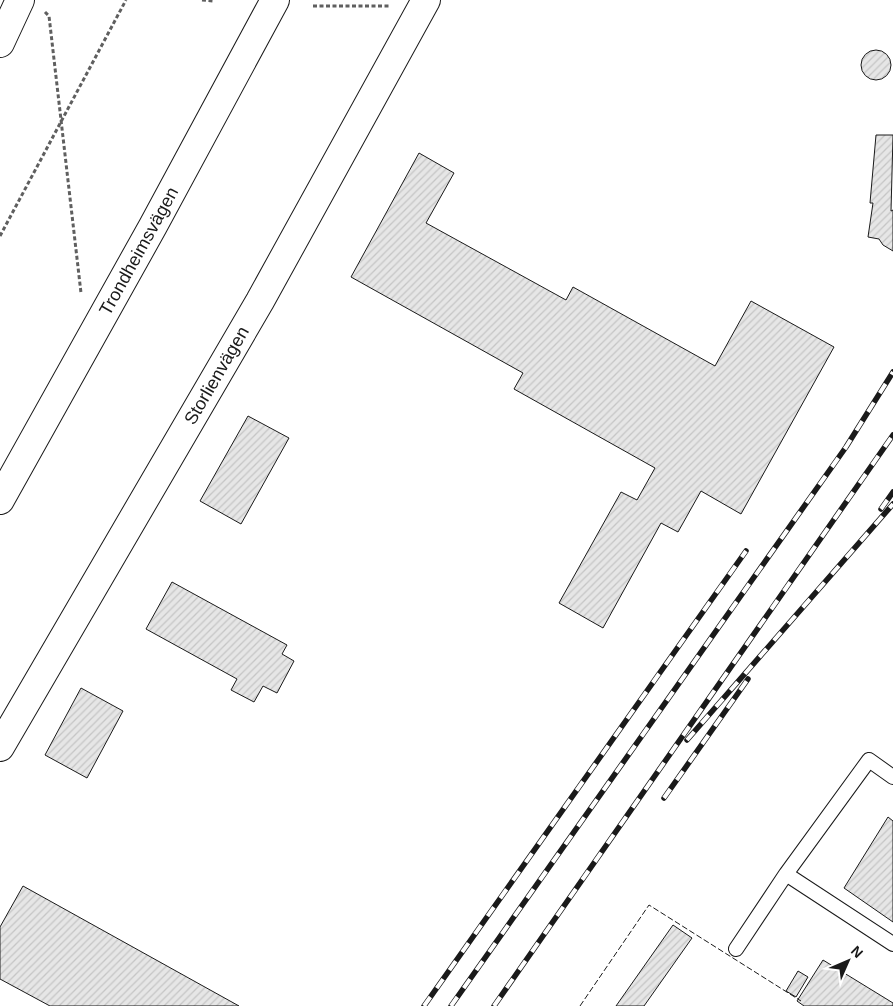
<svg xmlns="http://www.w3.org/2000/svg" width="893" height="1006" viewBox="0 0 893 1006" font-family="Arial,sans-serif">
<style>
.building{fill:url(#building-hatch);stroke:#1a1a1a}
.lines{fill:none;stroke-linecap:round;stroke-linejoin:round}
.lane-casing{stroke:#1a1a1a;stroke-width:16}
.street-casing{stroke:#1a1a1a;stroke-width:30}
.secondary-casing{stroke:#1a1a1a;stroke-width:30}
.path{stroke:#5f5f5f;stroke-width:3;stroke-dasharray:4 2.5;stroke-linecap:butt}
.lane{stroke:#fff;stroke-width:14}
.street{stroke:#fff;stroke-width:28}
.secondary{stroke:#fff;stroke-width:28}
.rail-casing{stroke:#1a1a1a;stroke-width:5.5}
.rail{stroke:#fff;stroke-width:4;stroke-dasharray:11;stroke-linecap:butt}
.fence{stroke:#1a1a1a;stroke-width:1;stroke-dasharray:6 2.5;stroke-linecap:butt}
.labels{text-anchor:middle;dominant-baseline:central;stroke-width:4;stroke-linejoin:round;paint-order:stroke}
.street-label{font-size:18px;fill:#1a1a1a;stroke:#fff}
</style>
<defs>
<pattern id="building-hatch" width="6" height="6" patternUnits="userSpaceOnUse" patternTransform="scale(1.25)"><rect width="6" height="6" fill="#e6e6e6"/><path d="M-1 1l2-2M0 6l6-6M5 7l2-2" fill="none" stroke="#c5c5c5"/></pattern>
</defs>
<rect width="100%" height="100%" fill="#fff"/>
<path class="building" d="M861 65a15 15 0 1 1 30 0a15 15 0 1 1-30 0Z
M876,135H893L891,211L893,210V251L883,245L879,239L868,237L873,203H870Z
M419,153L454,173L426,223L566,300L573,287L715,366L751,301L834,347L741,514L701,491L678,532L661,523L603,628L559,603L621,492L637,500L655,468L514,389L523,373L351,277Z
M248,416L289,438L241,524L200,501Z
M172,582L287,645L282,654L294,661L277,693L263,686L254,702L231,690L237,679L146,629Z
M81,688L123,711L87,778L45,755Z
M888,817L893,821V922L844,888Z
M23,886L239,1006H50L0,979V927Z
M673,925L692,938L644,1006H616Z
M823,960L893,1003V1006H804L797,1001Z
M798,971L808,977L796,997L786,991Z"/>
<g class="lines">
<defs>
<path id="lane" d="M786,874L869,760L893,777
M736,949L786,874L893,944"/>
<g id="street">
<path d="M0,43L20,0"/>
<path id="s1" d="M0,747L260,301L426,0"/>
</g>
<g id="secondary">
<path id="s2" d="M0,500L153,226L275,0"/>
</g>
</defs>
<use href="#lane" class="lane-casing"/>
<use href="#street" class="street-casing"/>
<use href="#secondary" class="secondary-casing"/>
<path class="path" d="M202,0L213,1
M313,6H390
M45,12L49,16L81,293
M0,236L126,0"/>
<use href="#lane" class="lane"/>
<use href="#street" class="street"/>
<use href="#secondary" class="secondary"/>
<defs>
<path id="rail" d="M881,509L893,492
M687,740L893,504
M664,798L748,679
M424,1006L746,551
M451,1006L846,447L893,372
M494,1006L893,435"/>
</defs>
<use href="#rail" class="rail-casing"/>
<use href="#rail" class="rail"/>
<path class="fence" d="M580,1006L649,905L801,1001"/>
</g>
<g class="labels">
<g class="street-label">
<text stroke="none"><textPath href="#s2" startOffset="285">Trondheimsvägen</textPath></text>
<text stroke="none"><textPath href="#s1" startOffset="430">Storlienvägen</textPath></text>
</g>
</g>
<g transform="translate(848 961) rotate(45)" stroke="#ffffff" stroke-width="4" paint-order="stroke">
<path d="M0-4L9 19L0 12L-9 19Z" fill="#1a1a1a"/>
<text y="-8" font-size="14" font-weight="bold" text-anchor="middle" fill="#1a1a1a">N</text>
</g>
</svg>
